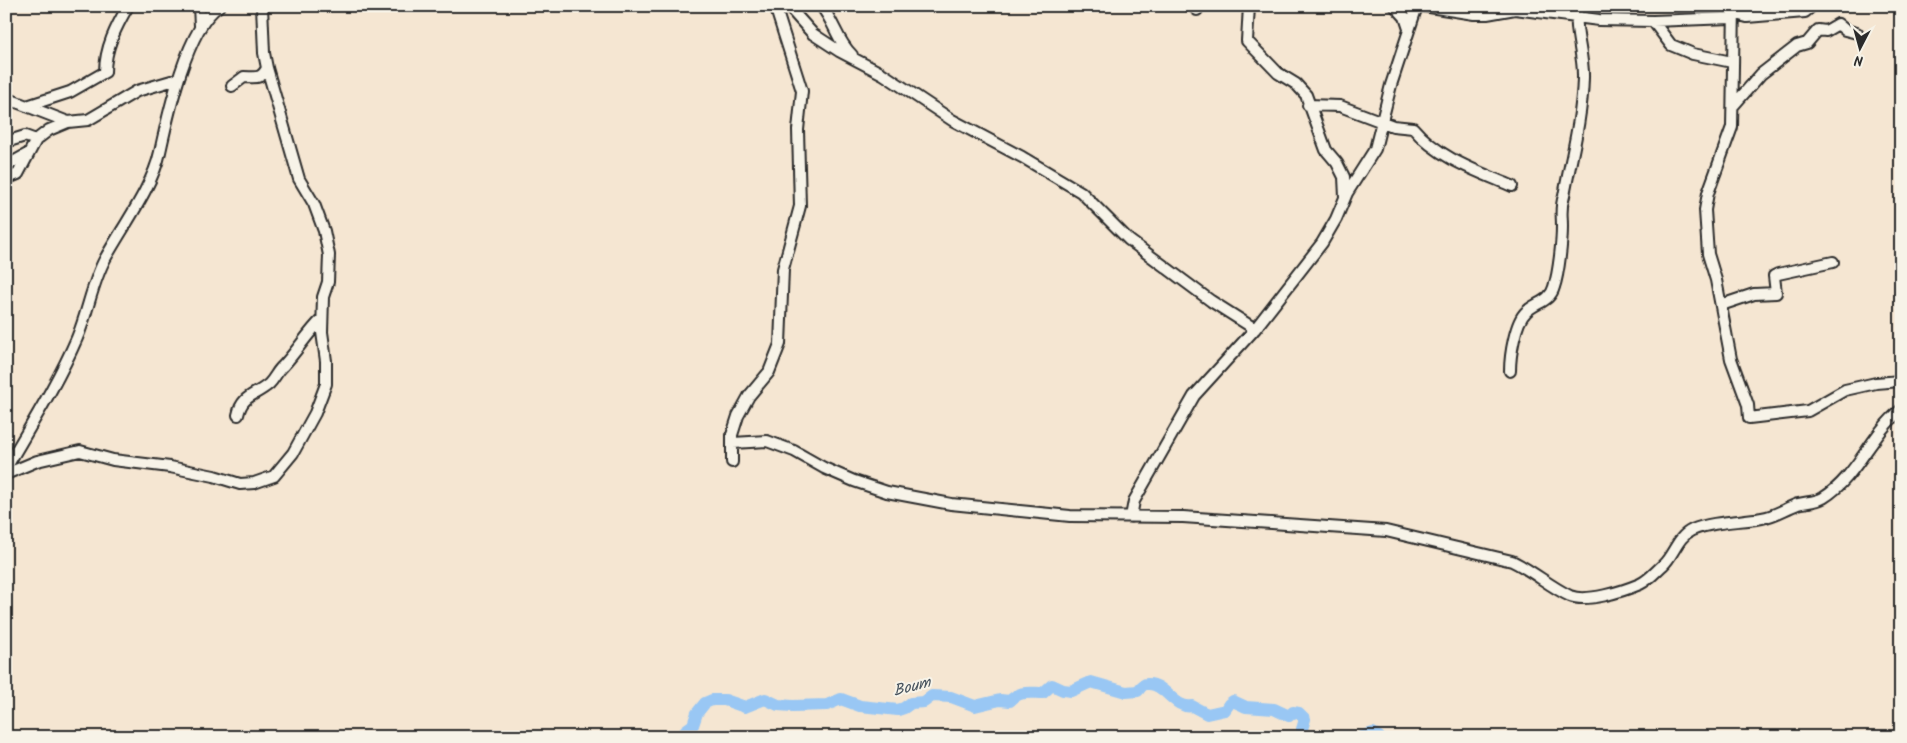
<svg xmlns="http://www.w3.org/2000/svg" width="1907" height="743" viewBox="0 0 1907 743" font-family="Kalam,sans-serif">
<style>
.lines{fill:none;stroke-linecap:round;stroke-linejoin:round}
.river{stroke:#99c7f4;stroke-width:12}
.minor-casing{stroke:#2b2b2b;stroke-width:14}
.minor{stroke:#f7f3e8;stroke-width:10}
.labels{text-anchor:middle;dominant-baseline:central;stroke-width:4;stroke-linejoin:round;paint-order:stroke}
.water-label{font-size:16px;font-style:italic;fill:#46525d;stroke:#f7f3e8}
</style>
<rect width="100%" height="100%" fill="#f5e6d2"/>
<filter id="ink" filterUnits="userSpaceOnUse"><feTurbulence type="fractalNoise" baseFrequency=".02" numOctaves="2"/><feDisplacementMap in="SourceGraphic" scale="10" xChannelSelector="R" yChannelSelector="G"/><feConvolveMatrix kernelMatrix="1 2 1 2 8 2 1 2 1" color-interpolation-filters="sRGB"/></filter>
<g filter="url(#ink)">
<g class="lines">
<path class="river" d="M1901,150V154
M682,737L686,730L693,725L697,713L705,703L712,700H725L745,707L765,699L778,705L793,706L827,705L841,699L860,706L898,710L904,708L911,703L924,702L932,696L951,697L975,706L1000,700L1010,701C1020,690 1029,693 1043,693L1052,685L1063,690L1071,691L1091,682L1126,692L1138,691C1140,688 1143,684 1147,684C1164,682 1175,710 1192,706L1207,714L1225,710L1229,704L1233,701L1246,707L1274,709L1289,716L1293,712L1299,713L1305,719L1302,729L1305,737
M1344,737H1345
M1362,737L1373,733L1379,737"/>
<defs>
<path id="minor" d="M199,6L200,26
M788,6L813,34L839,51L883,74L952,120L1022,157L1081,192L1129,240L1211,301L1255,329
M821,6C834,21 837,41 852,55
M1193,6L1197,10
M1249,6L1247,41L1278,73L1296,84L1306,95L1326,150L1337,163L1344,177L1345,197
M1395,6L1405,17L1409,29
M1423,6L1474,14H1487L1515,9L1599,20L1653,21L1730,18L1736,14L1747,17L1805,12L1812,6
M1734,6L1732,127L1708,193L1705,210L1708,254L1716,280L1731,359L1748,405L1749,418L1808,411L1845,390L1876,383L1901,381
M1653,21L1671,45L1693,54L1732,62
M232,86L244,77C255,77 261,80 267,68
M6,98L68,122
M1308,105L1340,106L1393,126L1413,128C1438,158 1477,171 1512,186
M1734,105L1761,74L1797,46L1807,43L1818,30L1826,31L1838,24L1845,30L1857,33
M27,106L70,92L105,72C105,48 116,27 128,6
M6,142L25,136L36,140
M6,166L29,153
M6,179L18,174L36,140L49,130L68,122L88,120L137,91L178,79
M1721,305L1754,294L1776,293L1774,276L1778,274L1833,262
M1510,371C1510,356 1515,322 1526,312C1536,302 1550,302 1554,287C1559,272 1562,242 1562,226C1562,214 1560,208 1564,196C1571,158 1582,118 1583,78C1584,54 1573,30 1578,6
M238,415C242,395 255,396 269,384C275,378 277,371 283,366C297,351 307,334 322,319
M733,443L767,441L794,451L824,468L854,481L887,492L951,504L1070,516L1183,517L1386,531L1512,561C1533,571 1549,586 1570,596C1587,603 1623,591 1640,584C1649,580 1656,571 1663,565C1674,555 1677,537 1692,530C1714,521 1739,522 1762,518C1775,516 1786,508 1798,504C1806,502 1816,502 1823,498C1857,477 1871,434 1901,410
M732,462V435L738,416L749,396L769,372L780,344L783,269L800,206L798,130L802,91L775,6
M6,468C31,425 58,382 77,338C88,312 92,283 105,259C122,228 153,186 160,152C168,115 187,27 219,6
M6,474L37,461L80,451L113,460L170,467L214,476L240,484L254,483L274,476L293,453L315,413L326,384V361L322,332L323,297L328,282L329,255L324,231L314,204L299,179L267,68L264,53L262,6
M1131,517L1134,501L1194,396L1255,329L1322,243L1336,219L1347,193L1375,149L1391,85L1417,6"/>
</defs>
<use href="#minor" class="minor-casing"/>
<use href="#minor" class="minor"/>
</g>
</g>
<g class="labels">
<g class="water-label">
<text transform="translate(912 687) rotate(-14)">Boum</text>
</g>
</g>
<rect width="1907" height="743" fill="none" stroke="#f7f3e8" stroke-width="25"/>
<rect x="12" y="12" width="1882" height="718" fill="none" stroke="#2b2b2b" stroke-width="2" filter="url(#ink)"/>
<g transform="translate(1860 48) rotate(186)" stroke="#f7f3e8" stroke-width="4" paint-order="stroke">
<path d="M0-4L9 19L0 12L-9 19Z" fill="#2b2b2b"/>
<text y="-8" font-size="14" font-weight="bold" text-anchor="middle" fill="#2b2b2b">N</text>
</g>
</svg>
